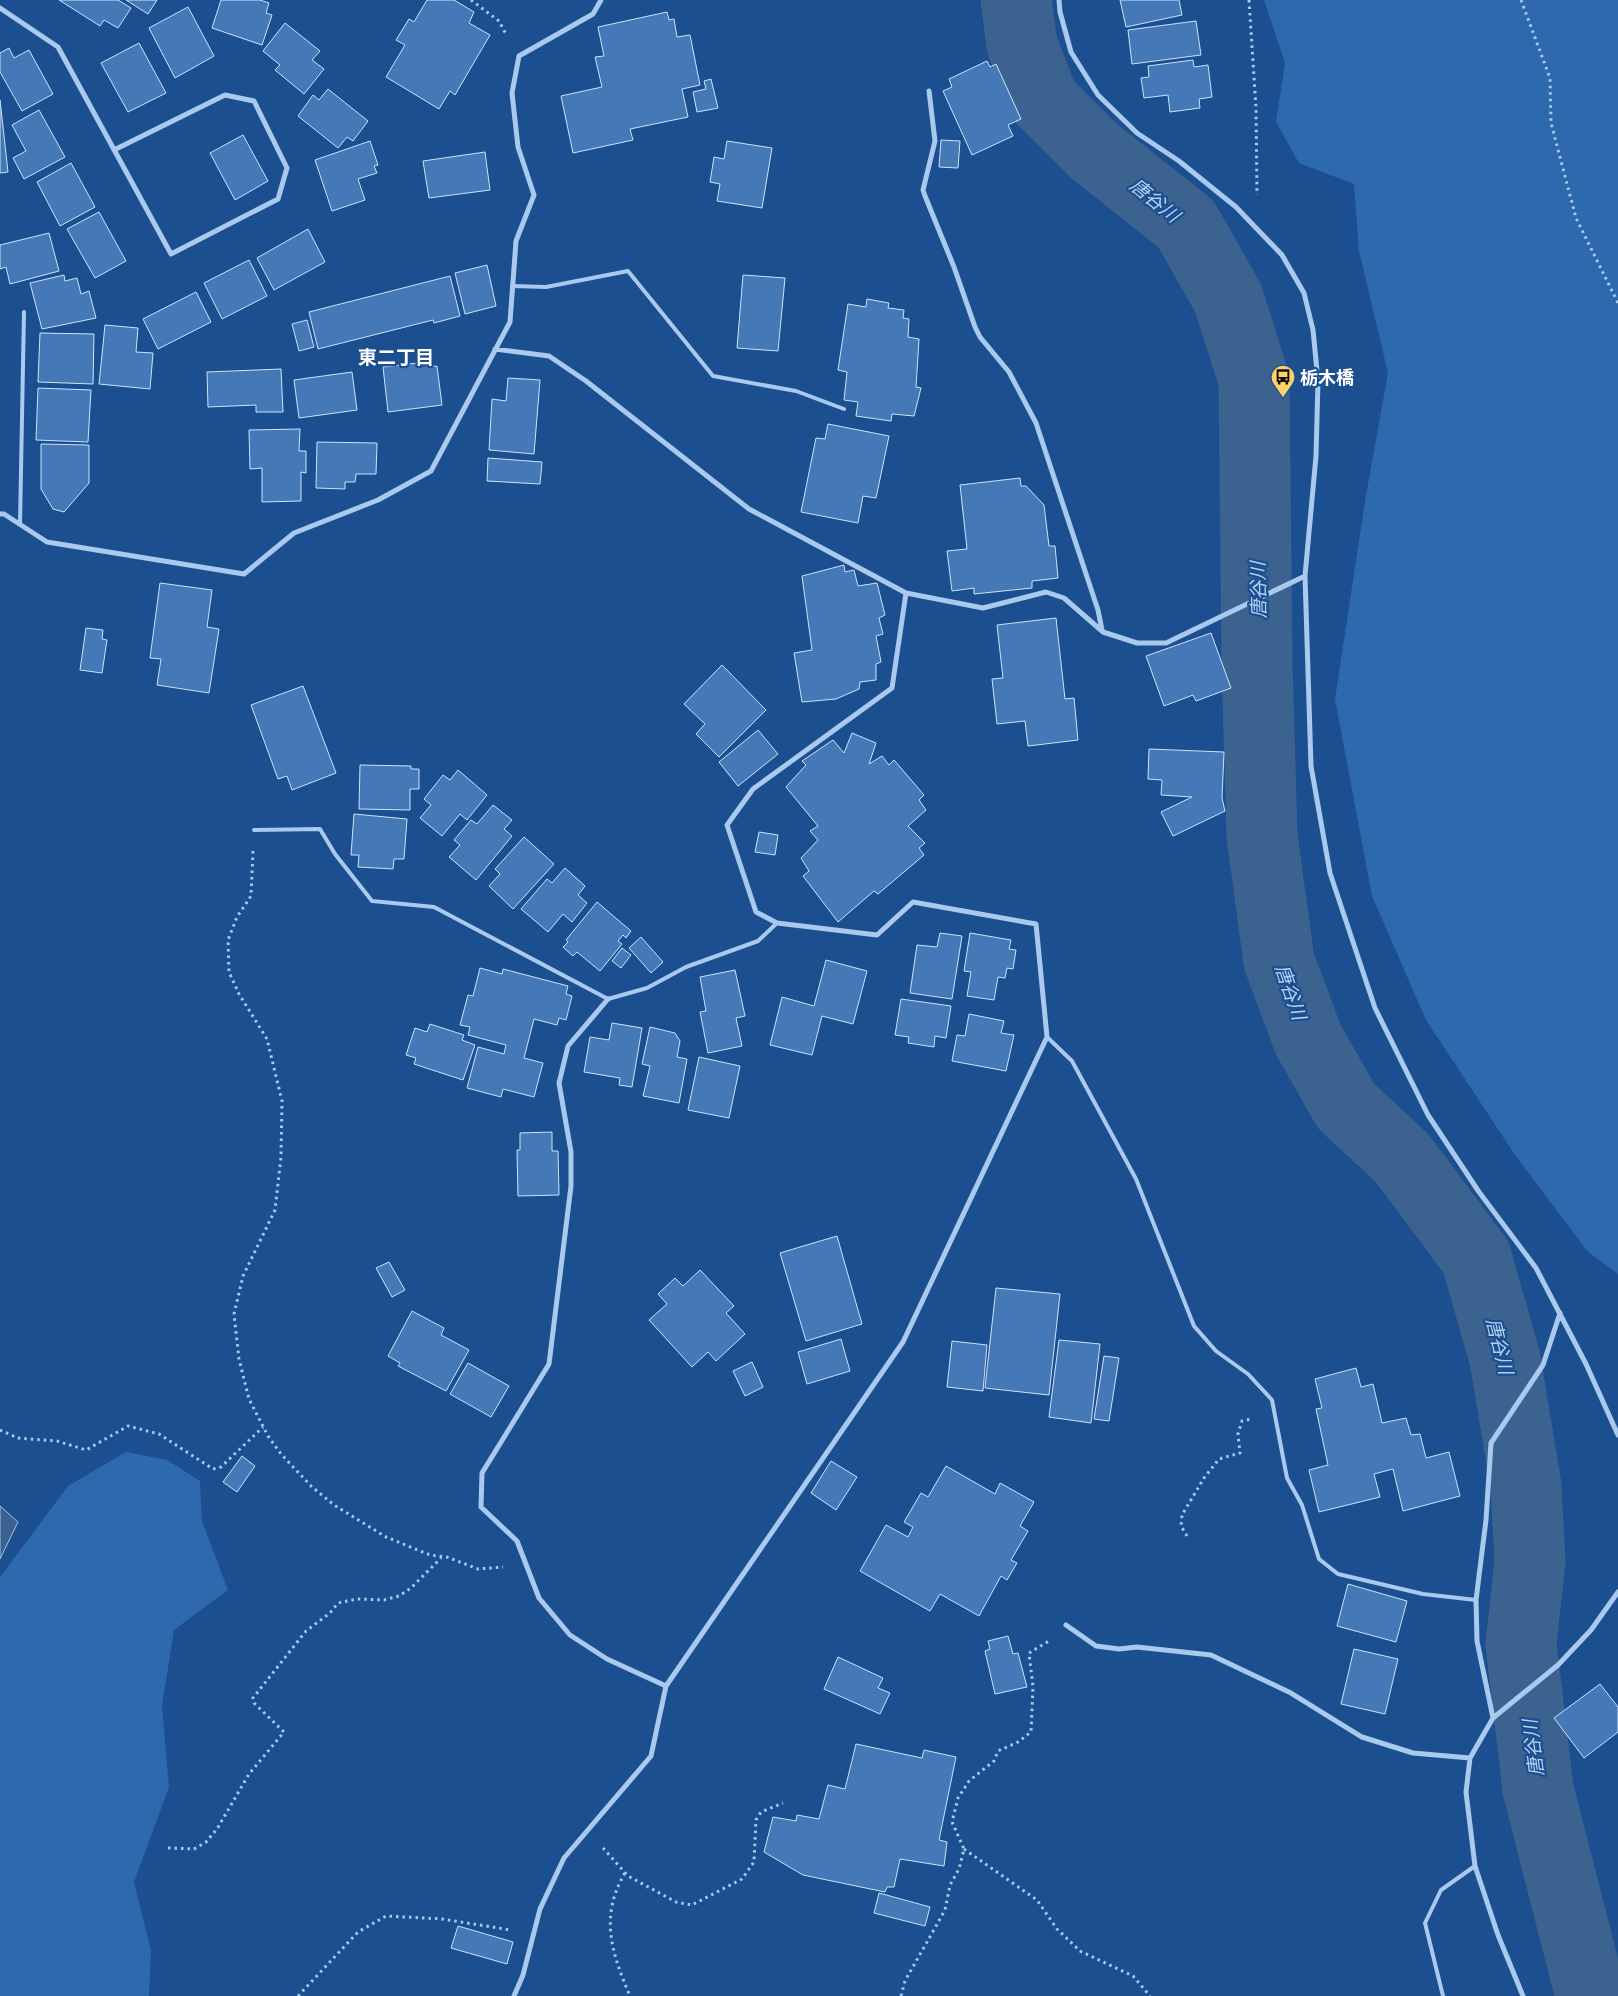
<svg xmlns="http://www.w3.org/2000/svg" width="1618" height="1996" viewBox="0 0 1618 1996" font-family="Mulish,'Noto Sans JP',sans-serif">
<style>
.green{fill:#2e69ad}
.water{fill:#3c6290;stroke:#9cc4f0}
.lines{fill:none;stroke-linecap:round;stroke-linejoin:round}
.river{stroke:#3c6290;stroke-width:71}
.building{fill:#4478b7;stroke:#cfe3fa}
.path{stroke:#a9c9ee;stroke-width:3;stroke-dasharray:2.5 4;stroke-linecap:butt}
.service{stroke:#a9c9ee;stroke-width:4}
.minor{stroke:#a9c9ee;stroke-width:5}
.labels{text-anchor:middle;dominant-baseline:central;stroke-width:4.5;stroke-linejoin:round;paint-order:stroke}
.poi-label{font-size:18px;font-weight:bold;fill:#fff;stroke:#1b4f8f;text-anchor:start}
.water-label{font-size:19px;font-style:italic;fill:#b5d3f5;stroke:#1b4f8f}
.neighbourhood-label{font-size:19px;font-weight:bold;fill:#fff;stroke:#1b4f8f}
</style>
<rect width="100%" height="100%" fill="#1b4f8f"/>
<path class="green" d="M1264,0H1618V1274L1588,1252L1515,1155L1426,1020L1372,896L1335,699L1366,495L1388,373L1359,251L1354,184L1299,163L1276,122L1285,63Z
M126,1452L167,1460L200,1481L202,1521L228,1590L174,1630L162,1706L169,1787L134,1882L151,1950L149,1996H0V1577L68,1486Z"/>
<path class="water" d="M0,1506L18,1522L0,1559Z"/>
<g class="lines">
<path class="river" d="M1016,0L1022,45L1043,100L1094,151L1186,224L1228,298L1254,380L1257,662L1262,836L1279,961L1308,1039L1346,1106L1402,1158L1476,1257L1505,1359L1526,1486L1530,1562L1521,1644L1538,1789L1591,1996"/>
</g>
<path class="building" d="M59,0H118L131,8L118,28L104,20L100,26Z
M126,0H157L148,14Z
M221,0H260L269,3L266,13L272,15L262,45L212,28Z
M427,0H454L474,12L469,23L490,35L455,95L450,91L439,109L386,77L405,45L396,40L409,19L414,22Z
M1120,0H1179L1182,15L1126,27Z
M188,7L214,56L175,78L149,28Z
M667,12L669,20L674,19L677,37L690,35L700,85L682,89L688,117L630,129L633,140L573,153L561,96L602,87L595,57L604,56L598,27Z
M1196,21L1201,55L1132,64L1128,30Z
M285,23L320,51L312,60L324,69L304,94L275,70L280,65L263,51Z
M139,43L166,93L128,112L101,63Z
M9,48L14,58L29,50L53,94L22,111L0,72V53Z
M1193,60L1194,67L1208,65L1212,97L1199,99L1200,108L1170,112L1168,95L1144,98L1141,78L1149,77L1148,66Z
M987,61L990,67L996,64L1021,119L1008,125L1013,136L972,155L943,91L952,87L949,79Z
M711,79L718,108L697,112L693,92L706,89L704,81Z
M328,89L368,121L353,141L347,137L338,148L298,116L313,95L319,100Z
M0,100L8,172L0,173Z
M39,110L65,157L24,179L13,158L26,151L12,125Z
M243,135L268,181L235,200L210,153Z
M941,140L960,141L958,168L939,167Z
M370,141L378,165L374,166L377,173L358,179L365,200L332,211L315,160Z
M727,141L772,148L762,208L717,201L720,184L710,182L714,157L724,159Z
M485,152L490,190L429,198L423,161Z
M71,163L95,207L60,226L37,182Z
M99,212L126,261L95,278L67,229Z
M308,229L325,262L274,290L257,258Z
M49,233L59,271L10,284L6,267L0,269V245Z
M249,260L267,296L222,319L204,283Z
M487,265L496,306L465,314L455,273Z
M64,275L65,281L77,278L81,294L89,291L96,318L42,329L30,283Z
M743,275L785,278L778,351L737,348Z
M450,276L460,316L434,323L433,320L318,349L309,312Z
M196,292L211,322L158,349L143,319Z
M867,299L889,303L888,308L904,310L903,318L909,319L908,337L919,339L916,387L921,388L914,416L892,414L891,421L856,416L858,402L844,400L847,372L838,370L848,304L866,307Z
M307,320L314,347L299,351L292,324Z
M105,325L138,328L136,352L153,353L150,389L99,384Z
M40,333L94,334L93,384L38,382Z
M426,362L427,367L437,366L442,405L388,412L383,367Z
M281,369L283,412H256V405L208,407L207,372Z
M352,372L357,410L299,418L294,380Z
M508,378L540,380L534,454L489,450L492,399L506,401Z
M38,388L91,390L88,442L36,440Z
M828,424L889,436L876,498L863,496L858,523L801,512L816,438L825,439Z
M300,429L299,451H306V473L301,472V501L262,502V468L250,469L249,430Z
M317,442L377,443L376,474H356L355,482H345V489L316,488Z
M41,444L89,445V483L64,512L53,509L41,489Z
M488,458L542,462L540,484L487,481Z
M1020,478L1021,486H1026L1044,505L1049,546H1055L1058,578L1032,581V588L974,594V588L952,591L947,551L967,549L960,485Z
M844,565L845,572L854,570L858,586L877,583L885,615L879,618L883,634L876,636L881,662L876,664V680L860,682L859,689L836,699L802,702L794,653L812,650L802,576Z
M160,583L212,590L207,627L219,629L209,693L157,685L161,659L150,658Z
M1056,618L1065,699L1074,698L1078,740L1028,746L1025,721L997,724L992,679L1003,678L997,625Z
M86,628L103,630L102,639L107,640L102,673L80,670Z
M1211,633L1231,688L1196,701L1193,695L1164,706L1146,656Z
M722,665L766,710L719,757L696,734L705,724L684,704Z
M303,686L336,773L292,790L287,776L278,779L251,705Z
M758,730L778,754L738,786L719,762Z
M852,733L876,743L869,764L882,756L889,765L894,760L924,795L919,800L926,810L908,826L925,843L919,848L924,855L878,894L874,891L838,922L803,876L809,871L801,858L818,840L810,831L818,826L786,787L806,765L802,761L833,740L844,753Z
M1149,749L1224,752L1222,798L1225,811L1173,836L1161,812L1192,797L1161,795L1162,780L1148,779Z
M360,765L411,766V769H419V789H410V810L359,809Z
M458,770L487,795L467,820L460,814L442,836L420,818L431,805L424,799L443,775L450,780Z
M493,805L512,820L504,829L512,836L476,880L449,857L460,845L454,840L471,820L477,824Z
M354,814L407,819L404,859H394L393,869L358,867L359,855H351Z
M759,832L778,835L775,855L755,852Z
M524,837L554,864L513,909L489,886L500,874L495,869Z
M565,868L585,886L578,895L587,903L572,922L563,914L548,932L521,909L547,879L552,883Z
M597,902L631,931L626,938L623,935L618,941L622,944L600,971L577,952L573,956L563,947L568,942L566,940Z
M940,933L962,936L952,999L910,993L917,945L937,947Z
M970,933L1011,940L1009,949L1016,950L1013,969L1007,968L1005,978L998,977L994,1000L967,996L971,972L964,971Z
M641,937L663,962L651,973L629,948Z
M622,948L631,955L621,968L612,961Z
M826,960L867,971L853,1024L822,1016L812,1055L770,1045L782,997L814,1006Z
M480,968L502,974L503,969L568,986L566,994L572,996L566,1020L559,1018L557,1025L534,1019L524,1058L543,1063L534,1097L503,1089L501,1097L467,1088L478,1047L504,1054L506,1045L468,1035L470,1027L460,1025L468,995L473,996Z
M735,970L745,1016L736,1018L742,1046L708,1053L700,1012L706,1011L700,977Z
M901,999L951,1006L946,1038L935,1036L934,1047L908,1043L909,1037L895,1035Z
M969,1014L1004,1021L1001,1033L1014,1035L1006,1071L952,1061L957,1035L965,1036Z
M612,1023L642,1028L632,1087L619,1085L620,1078L584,1072L590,1037L609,1040Z
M430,1024L464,1035L462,1040L475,1045L463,1080L414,1064L416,1058L406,1055L415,1028L427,1032Z
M650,1027L675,1033L680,1041L677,1057L687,1059L679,1103L643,1096L650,1066L642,1064Z
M699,1057L740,1066L729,1118L688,1110Z
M552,1132V1151H558L559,1195L518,1196L517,1150H520V1133Z
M837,1236L862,1324L806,1341L780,1253Z
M389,1262L405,1290L392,1297L376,1268Z
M700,1270L734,1306L726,1313L745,1334L716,1361L708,1352L692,1367L649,1320L667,1304L658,1294L675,1278L683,1286Z
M996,1288L1060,1294L1049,1395L985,1388Z
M412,1311L444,1328L441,1335L469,1350L446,1391L398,1366L400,1363L388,1356Z
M841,1339L850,1371L807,1384L798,1352Z
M1059,1340L1100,1344L1091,1423L1049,1417Z
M952,1341L987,1345L983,1391L947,1387Z
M1104,1356L1119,1358L1109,1421L1094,1419Z
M752,1362L763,1387L745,1396L733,1371Z
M468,1363L509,1386L491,1417L450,1394Z
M1356,1368L1361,1387L1373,1384L1382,1423L1406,1418L1411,1435L1420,1434L1426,1458L1449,1452L1460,1496L1403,1511L1393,1469L1374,1474L1380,1497L1319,1512L1309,1470L1328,1465L1316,1409L1322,1408L1315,1379Z
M242,1456L255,1466L237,1492L223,1482Z
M831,1461L857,1477L836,1510L811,1493Z
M946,1466L995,1494L1000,1483L1034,1502L1020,1526L1028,1531L1011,1560L1017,1563L1007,1580L1001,1576L979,1616L940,1594L930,1611L860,1571L886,1525L908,1537L913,1527L904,1522L921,1493L928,1497Z
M1348,1584L1407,1601L1396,1642L1337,1626Z
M1008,1636L1013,1654L1018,1653L1027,1687L995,1694L985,1651L990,1649L988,1641Z
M1354,1649L1398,1659L1385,1714L1341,1704Z
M838,1657L883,1678L878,1688L890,1693L880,1714L824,1689Z
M1600,1684L1618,1707V1732L1584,1758L1554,1718Z
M856,1744L922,1758L924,1750L956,1757L939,1840L947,1842L944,1866L900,1859L894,1887H887L885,1892L803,1875L764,1852L773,1817L796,1821L797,1815L819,1819L828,1785L845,1789Z
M879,1893L930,1907L925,1926L874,1913Z
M458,1926L513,1942L507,1964L451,1948Z"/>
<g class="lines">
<path class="path" d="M471,0L499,21L507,36
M1249,0L1256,108L1257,195
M1521,0L1550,78L1551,123L1576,218L1618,303
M253,851L251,896L237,917L228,940L229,972L239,994L267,1039L282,1101L281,1157L275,1210L243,1276L234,1314L239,1359L249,1399L268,1436L281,1454L311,1486L334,1505L386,1537L430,1555L447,1557L478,1569L503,1567
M0,1430L18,1438L57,1441L86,1450L128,1426L159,1434L213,1469L221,1467L263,1427
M1187,1536L1181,1526L1182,1515L1204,1478L1219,1459L1240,1453L1238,1434L1242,1421L1252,1419
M168,1848L194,1849L206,1842L217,1829L249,1774L284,1732L254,1703L253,1698L306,1631L330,1613L338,1603L357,1599L384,1600L399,1596L411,1588L441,1558
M603,1848L628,1876L676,1902L692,1905L742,1879L754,1862L756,1820L761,1812L783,1803
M964,1849L1037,1900L1057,1929L1080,1951L1133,1976L1150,1996
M625,1873C599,1916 612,1954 630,1996
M298,1996L358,1932L386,1916L442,1919L511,1930
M901,1996L905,1981L945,1910L950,1885L959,1869L964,1849L952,1822L958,1798L969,1781L994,1761L998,1751L1018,1742L1031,1732L1033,1687L1029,1653L1049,1641"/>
<path class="service" d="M512,286L546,287L628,271L713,376L796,391L844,409
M20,524L24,312
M254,830L320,829L335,854L372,901L434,907L608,999L647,988L686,967L758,941L777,923
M1047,1037L1072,1061L1136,1179L1194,1326L1216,1351L1248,1374L1272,1400L1287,1478L1302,1505L1319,1559L1338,1574L1423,1594L1476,1600
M1443,1996L1425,1923L1441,1890L1475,1866"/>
<path class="minor" d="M1059,0L1060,12L1071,52L1098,95L1137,133L1179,161L1236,207L1282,255L1304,293L1313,330L1318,381L1316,456L1305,576L1311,766L1330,873L1375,1008L1428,1115L1479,1192L1536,1268L1586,1364L1618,1435
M0,8L58,47L171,254L278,199L287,168L254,101L225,95L114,150
M929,91L935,141L923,190L925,196L954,267L975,327L980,337L1009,372L1036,423L1098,610L1102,630
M495,349L549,356L586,381L749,509L906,593L983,608L1046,592L1064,598L1103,632L1137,643H1166L1305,576
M0,514H4L47,542L244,574L294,533L378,500L431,471L510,322L516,241L534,195L518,147L512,93L519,56L593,14L601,0
M608,999L568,1046L559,1083L571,1152V1186L549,1364L482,1473L481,1507L517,1541L539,1598L570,1635L607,1659L666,1686
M1066,1625L1096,1646L1119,1649L1137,1647L1211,1655L1291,1693L1362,1737L1413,1753L1470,1758
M1493,1718L1477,1641L1476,1600L1486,1520L1491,1443L1543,1365L1560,1313
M514,1996L523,1975L540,1909L564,1858L651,1756L666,1686L903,1342L1047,1037L1036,924L913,902L877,935L777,923L756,912L727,825L753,789L892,688L906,593
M1523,1996L1498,1935L1475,1866L1466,1792L1470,1758L1493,1718L1558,1665L1591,1630L1618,1592"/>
</g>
<defs>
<symbol id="bus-pin" viewBox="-11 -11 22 30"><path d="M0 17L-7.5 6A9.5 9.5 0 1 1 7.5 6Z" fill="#ffd166" stroke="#1b4f8f"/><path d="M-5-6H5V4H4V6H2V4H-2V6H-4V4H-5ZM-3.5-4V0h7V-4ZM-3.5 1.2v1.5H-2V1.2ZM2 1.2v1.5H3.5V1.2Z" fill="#111"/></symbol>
</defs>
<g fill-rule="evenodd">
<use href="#bus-pin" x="1269" y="363" width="28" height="38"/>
</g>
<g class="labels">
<g class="poi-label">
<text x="1300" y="377">栃木橋</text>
</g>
<g class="water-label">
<text transform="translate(1155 200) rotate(39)">唐谷川</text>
<text transform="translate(1258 590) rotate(-91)">唐谷川</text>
<text transform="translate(1291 992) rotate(71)">唐谷川</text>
<text transform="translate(1500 1346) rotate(76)">唐谷川</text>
<text transform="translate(1533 1748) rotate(-97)">唐谷川</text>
</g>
<g class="neighbourhood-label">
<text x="396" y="357">東二丁目</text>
</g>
</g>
</svg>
